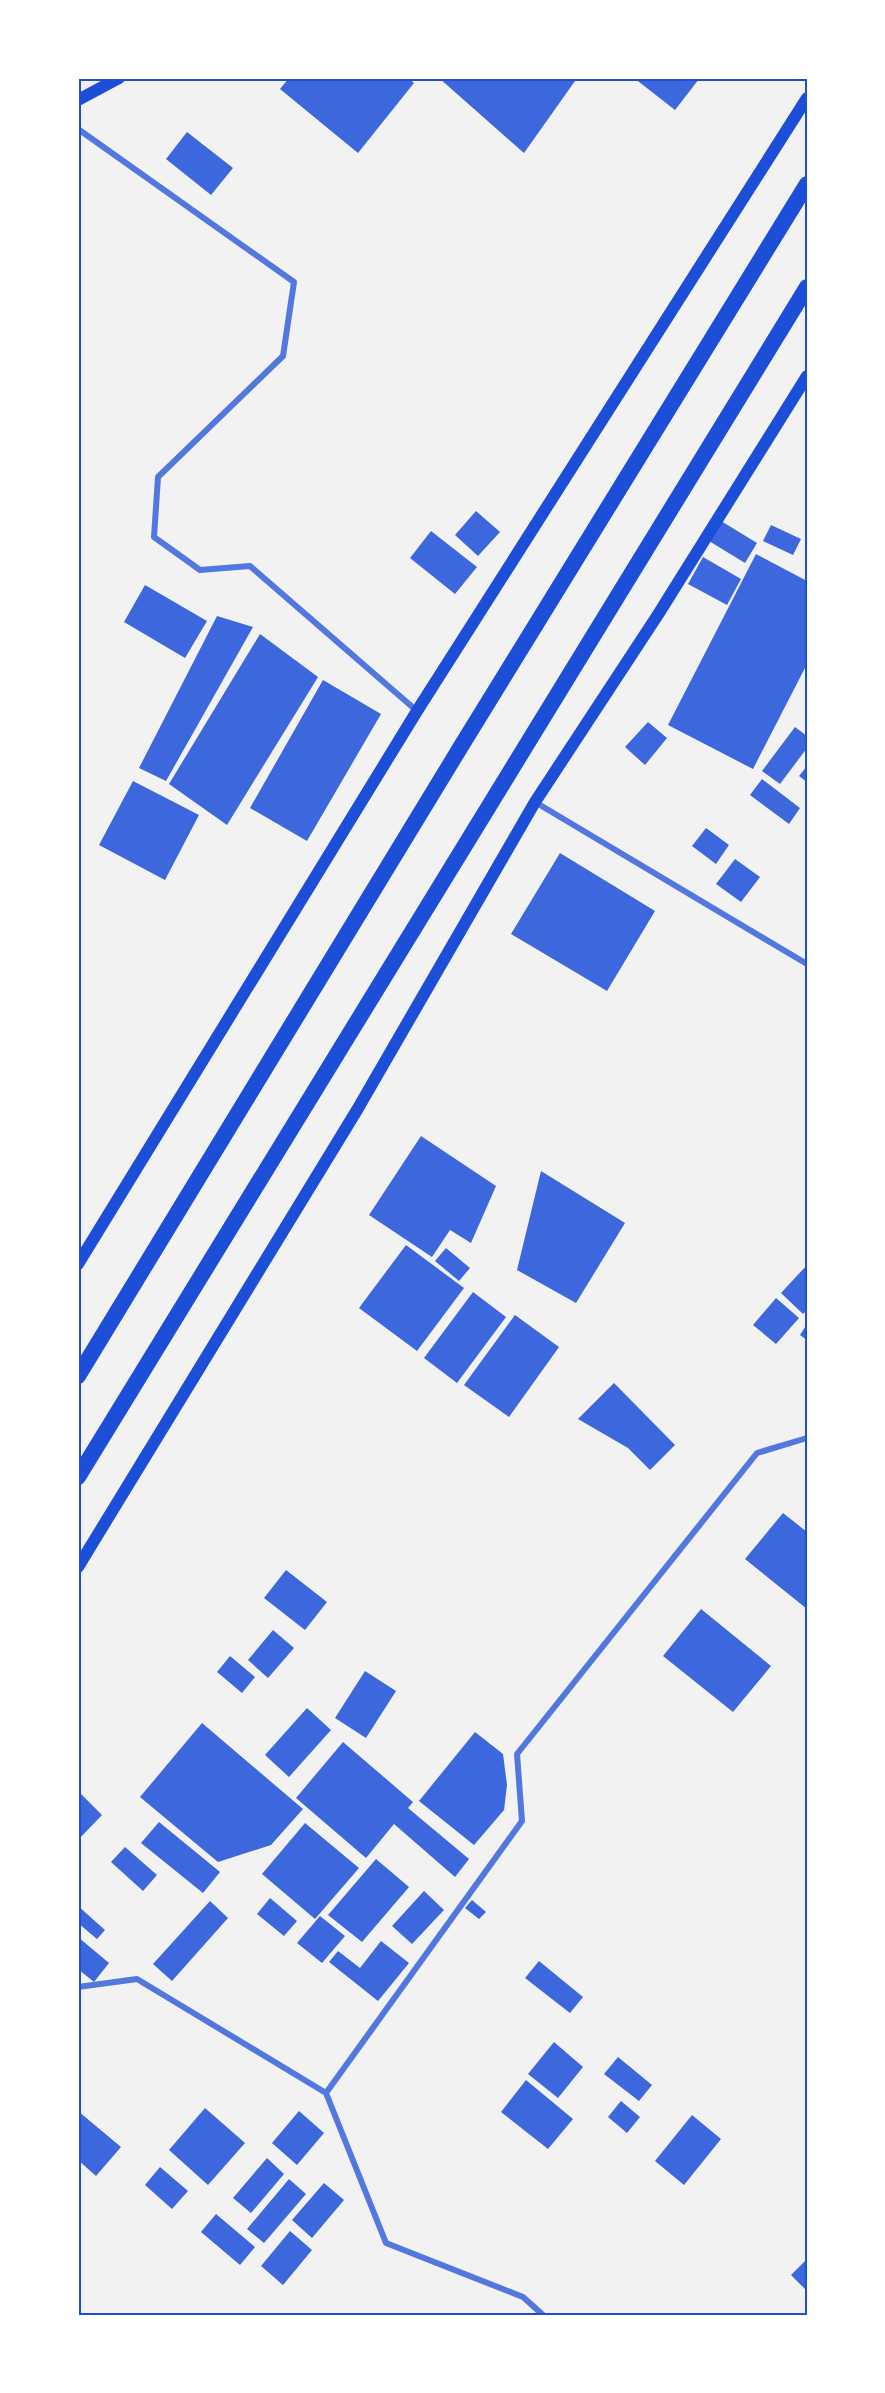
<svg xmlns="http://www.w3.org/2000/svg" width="885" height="2393" viewBox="0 0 885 2393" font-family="'Public Sans',sans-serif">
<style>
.building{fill:#3d67dc}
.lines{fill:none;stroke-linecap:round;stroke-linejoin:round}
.minor{stroke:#5277de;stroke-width:6}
.secondary{stroke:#1d4ed8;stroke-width:12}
.trunk{stroke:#1d4ed8;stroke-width:16}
.neatline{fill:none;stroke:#1d4ed8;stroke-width:2}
</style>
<rect width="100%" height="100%" fill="#f2f2f2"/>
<path class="building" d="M289,78H409L414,83L358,153L280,89Z
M439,78H572L575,81L524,153Z
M634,78H698L699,79L675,110Z
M187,132L233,168L211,195L166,159Z
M476,511L500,532L478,556L455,535Z
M721,521L757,543L745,563L709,541Z
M771,525L801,539L793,555L763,541Z
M431,531L477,567L455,594L410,558Z
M756,554L807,581V664L753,769L668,725Z
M703,557L741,579L727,605L688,584Z
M145,585L207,621L185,658L124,622Z
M217,616L253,627L166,781L139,768Z
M260,634L318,677L227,825L169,784Z
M323,680L381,714L307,841L250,808Z
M648,722L667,738L645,765L625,747Z
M795,727L807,736V748L780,784L762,771Z
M807,766V782L799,776Z
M762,779L800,808L789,824L750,795Z
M133,781L199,815L165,880L99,845Z
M706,828L729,845L716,864L692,846Z
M560,853L655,911L607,991L511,934Z
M735,859L760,877L741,902L716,884Z
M421,1136L496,1186L471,1243L450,1230L432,1257L369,1215Z
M541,1171L625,1223L576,1303L517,1270Z
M406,1245L464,1288L417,1351L359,1308Z
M446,1248L470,1268L459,1281L435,1261Z
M807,1265V1310L803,1314L781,1293Z
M473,1292L506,1317L457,1383L424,1358Z
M776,1298L799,1318L776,1344L753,1325Z
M515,1315L559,1347L509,1417L464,1385Z
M807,1324V1340L800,1335Z
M614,1383L675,1445L650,1470L628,1448L578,1419Z
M783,1513L807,1532V1609L745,1559Z
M286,1570L327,1602L305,1630L264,1598Z
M701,1609L771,1666L733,1712L663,1656Z
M273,1630L294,1648L268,1678L248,1660Z
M230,1656L255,1677L242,1693L217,1672Z
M365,1671L396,1691L366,1738L335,1718Z
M307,1708L331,1730L289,1777L265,1755Z
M202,1723L303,1809L271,1845L218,1862L140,1797Z
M475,1732L503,1754L507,1785L504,1810L474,1845L419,1801Z
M343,1742L413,1802L408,1808L469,1859L455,1877L394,1824L366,1858L296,1798Z
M78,1791L102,1815L78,1840Z
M159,1822L220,1872L203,1893L141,1843Z
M305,1823L359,1868L315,1919L262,1874Z
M125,1847L157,1875L143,1891L111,1862Z
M376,1859L409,1887L362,1942L328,1915Z
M424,1891L444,1910L412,1944L392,1926Z
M270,1898L297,1921L284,1936L257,1914Z
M472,1900L486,1912L479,1919L465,1908Z
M210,1901L228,1918L172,1981L153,1964Z
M78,1906L105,1930L97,1939L78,1923Z
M320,1916L345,1936L322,1963L297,1943Z
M78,1937L109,1963L94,1982L78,1969Z
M381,1941L409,1963L378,2001L329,1962L338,1951L360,1968Z
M539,1961L583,1997L570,2013L525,1978Z
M554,2042L583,2067L558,2098L528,2074Z
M618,2057L652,2085L639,2101L604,2074Z
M526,2080L573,2119L548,2149L501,2112Z
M621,2101L640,2117L627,2133L608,2117Z
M205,2108L245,2143L208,2185L169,2150Z
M78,2111L121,2147L96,2176L78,2160Z
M299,2111L324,2133L297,2165L272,2143Z
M692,2115L721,2139L684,2185L655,2161Z
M267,2158L284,2174L251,2213L233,2198Z
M160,2167L188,2191L172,2209L145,2185Z
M289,2179L306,2194L264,2243L247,2229Z
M324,2183L344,2200L312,2238L292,2220Z
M216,2214L255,2247L240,2265L201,2232Z
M290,2231L312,2250L283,2285L261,2266Z
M807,2259V2291L791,2275Z"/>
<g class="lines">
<path class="minor" d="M78,129L294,282L283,356L158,477L154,537L200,570L250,566L417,711
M535,802L807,964
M78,1987L137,1979L326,2093L386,2243L523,2297L543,2315
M326,2093L522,1821L517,1754L757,1453L807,1438"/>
<path class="secondary" d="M78,100L119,78
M78,1264L417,711L807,98
M78,1567L357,1110L535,802L659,613L807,376"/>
<path class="trunk" d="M78,1376L460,748L807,184
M78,1477L807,287"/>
</g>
<rect width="885" height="2393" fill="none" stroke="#ffffff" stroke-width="159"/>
<rect x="80" y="80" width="726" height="2234" class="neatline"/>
</svg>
